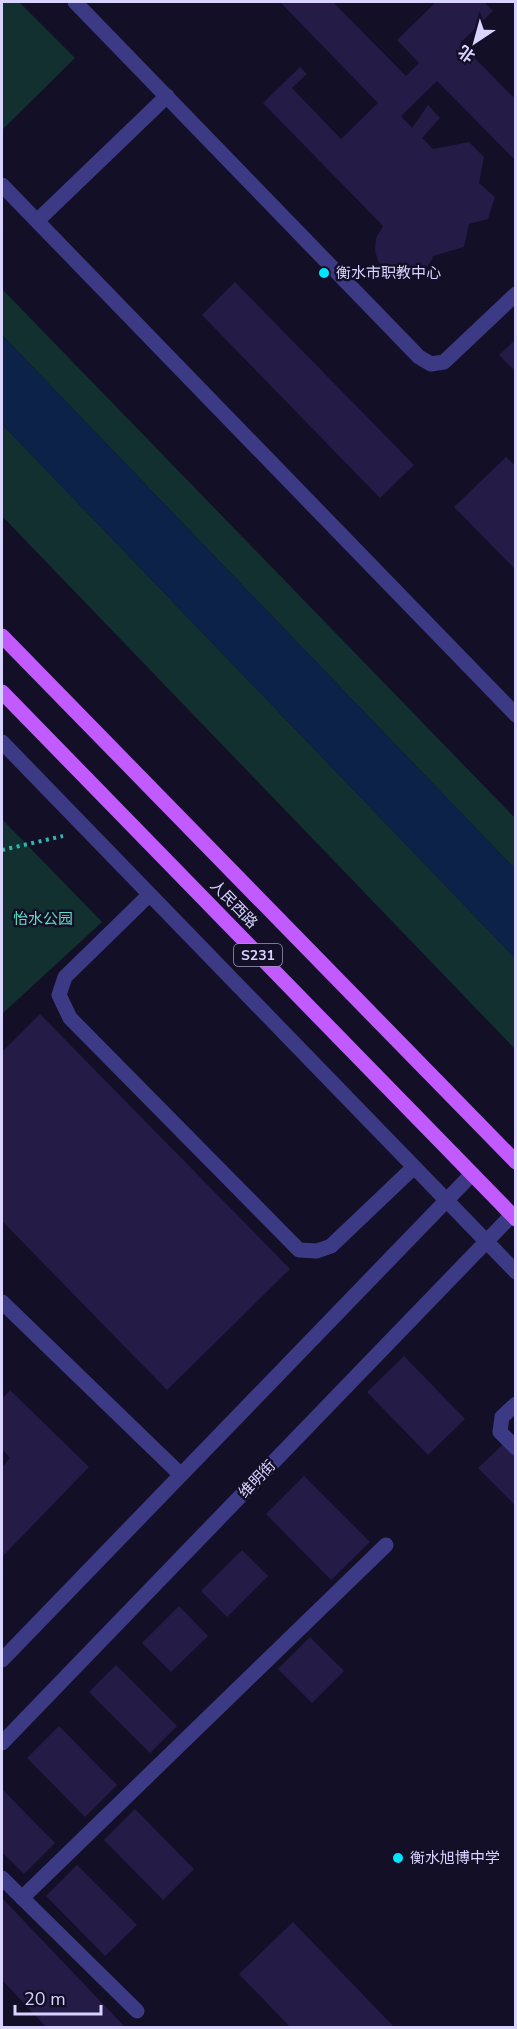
<svg xmlns="http://www.w3.org/2000/svg" width="517" height="2029" viewBox="0 0 517 2029" font-family="'Nunito Sans','Noto Sans SC',sans-serif">
<style>
.green{fill:#12302f}
.water{fill:#0c2248}
.building{fill:#241b47}
.lines{fill:none;stroke-linecap:round;stroke-linejoin:round}
.path{stroke:#2fb8b0;stroke-width:4;stroke-dasharray:3 4.5;stroke-linecap:butt}
.minor{stroke:#3d3a85;stroke-width:15}
.major{stroke:#c25bff;stroke-width:15}
.poi-dot{fill:#00e5ff;stroke:#130f26;stroke-width:2}
.labels{text-anchor:middle;dominant-baseline:central;stroke-width:5;stroke-linejoin:round;paint-order:stroke}
.shield{fill:#130f26;stroke:#9e99be;stroke-width:1.5}
.shield-label{font-size:14px;font-weight:bold;fill:#d9d4ff}
.poi-label{font-size:15px;fill:#d9d4ff;stroke:#130f26;text-anchor:start}
.street-label{font-size:15px;fill:#d9d4ff;stroke:#130f26}
.park-label{font-size:15px;fill:#5fe0c0;stroke:#130f26}
</style>
<rect width="100%" height="100%" fill="#130f26"/>
<path class="green" d="M2,2H19L75,58L2,130Z
M2,289L515,818V869L2,335Z
M2,424L515,958V1049L2,516Z
M2,819L102,922L2,1014Z"/>
<path class="water" d="M2,335L515,869V958L2,424Z"/>
<path class="building" d="M280,2H333L406,76L419,63L397,40L436,2H484L493,11L460,43L516,100V161L437,81L401,116L412,128L428,105L440,118L422,138L433,149L469,142L484,157L479,183L495,197L488,219L469,224L464,247L433,256L432,260L425,269L415,275L404,277L394,275L384,269L378,261L375,251L376,238L383,226L263,103L300,67L307,74L292,88L341,139L378,103Z
M235,282L414,465L380,498L202,315Z
M516,339V372L499,355Z
M506,457L516,466V570L454,507Z
M40,1014L290,1269L167,1390L2,1221V1052Z
M404,1356L465,1419L428,1455L367,1392Z
M10,1390L89,1467L2,1557V1467L10,1458L2,1449V1399Z
M516,1432V1506L478,1468Z
M304,1476L370,1542L331,1580L266,1514Z
M242,1550L268,1576L227,1617L201,1591Z
M179,1606L208,1636L171,1672L142,1643Z
M310,1637L344,1671L312,1703L278,1669Z
M116,1665L177,1726L150,1753L89,1692Z
M59,1726L117,1785L85,1817L27,1758Z
M2,1789L55,1843L24,1874L2,1852Z
M135,1809L194,1869L163,1900L104,1840Z
M77,1865L137,1925L105,1956L46,1896Z
M2,1898L126,2028H47L2,1980Z
M293,1922L395,2028H291L239,1974Z"/>
<g class="lines">
<path class="path" d="M2,850L63,836"/>
<path class="minor" d="M75,2L419,357L431,364L444,362L516,294
M2,185L516,715
M37,221L167,96
M2,742L516,1272
M149,895L65,977L59,995L70,1018L299,1250L317,1251L331,1246L413,1168
M2,1302L181,1475
M516,1404L502,1417L500,1432L516,1448
M2,1660L472,1174
M2,1743L512,1215
M2,1878L137,2011
M22,1898L386,1545"/>
<path class="major" d="M2,636L516,1162
M2,692L516,1219"/>
</g>
<g class="poi-dot">
<circle cx="324" cy="273" r="6"/>
<circle cx="398" cy="1858" r="6"/>
</g>
<g class="labels">
<rect class="shield" x="234" y="944" width="48" height="22" rx="4.5"/>
<g class="shield-label">
<text x="258" y="955">S231</text>
</g>
<g class="poi-label">
<text x="336" y="273">衡水市职教中心</text>
<text x="410" y="1858">衡水旭博中学</text>
</g>
<g class="street-label">
<text transform="translate(234 904) rotate(46)">人民西路</text>
<text transform="translate(257 1479) rotate(-46)">维明街</text>
</g>
<g class="park-label">
<text x="43" y="919">怡水公园</text>
</g>
</g>
<rect width="517" height="2029" fill="none" stroke="#d9d4ff" stroke-width="6"/>
<g transform="translate(475 42) rotate(216)" stroke="#130f26" stroke-width="4.5" paint-order="stroke">
<path d="M0-4.5L10 22L0 15L-10 22Z" fill="#d9d4ff"/>
<text y="-9" font-size="16" font-weight="bold" text-anchor="middle" fill="#d9d4ff">北</text>
</g>
<path d="M15 2005v9h86v-9" fill="none" stroke="#d9d4ff" stroke-width="3"/>
<text x="24" y="2005" font-size="18" fill="#d9d4ff" stroke="#130f26" stroke-width="4.5" paint-order="stroke">20 m</text>
</svg>
